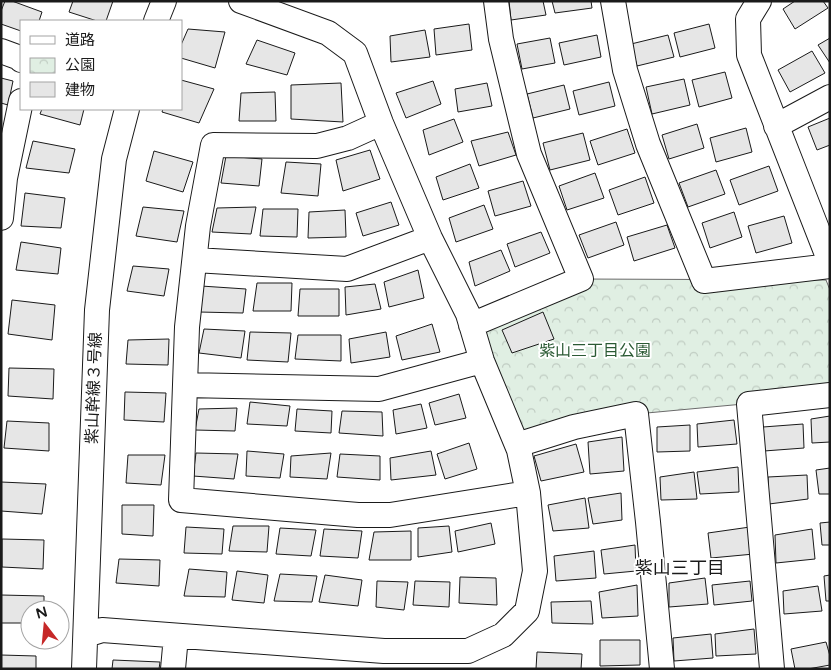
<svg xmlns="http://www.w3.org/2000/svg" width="831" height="670" viewBox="0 0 831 670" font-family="'Varela Round','Noto Sans JP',sans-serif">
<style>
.park{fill:url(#park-crowns);stroke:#6a6a6a}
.building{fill:#e6e6e6;stroke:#1a1a1a}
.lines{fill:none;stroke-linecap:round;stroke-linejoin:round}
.minor-casing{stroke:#1a1a1a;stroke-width:26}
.minor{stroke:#fff;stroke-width:24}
.labels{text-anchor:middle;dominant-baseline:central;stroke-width:4;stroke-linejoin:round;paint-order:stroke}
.park-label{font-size:16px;fill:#2b5a34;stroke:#fff}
.street-label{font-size:16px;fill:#1a1a1a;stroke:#fff}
.neighbourhood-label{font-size:18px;fill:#1a1a1a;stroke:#fff}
</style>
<defs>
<pattern id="park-crowns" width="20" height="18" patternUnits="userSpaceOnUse" patternTransform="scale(1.25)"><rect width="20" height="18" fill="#e0efe3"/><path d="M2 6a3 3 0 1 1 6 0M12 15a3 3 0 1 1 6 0" fill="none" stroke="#c0ccc2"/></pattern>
</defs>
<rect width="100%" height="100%" fill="#fff"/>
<path class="park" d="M581,279L826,280L830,290V396L636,414L517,445L471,325Z"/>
<path class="building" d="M5,1H12L42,12L39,21H21V31L1,24V11Z
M73,1H113L106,21H97L69,12Z
M509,1H543L546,15L511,20Z
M552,1H591L592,8L555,13Z
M795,1H823L828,8L795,29L783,9Z
M469,24L472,50L436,55L434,29Z
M709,24L715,48L680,57L674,33Z
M188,29L225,32L215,68L181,58V45Z
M425,30L430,57L391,62L390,36Z
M597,35L601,57L564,65L559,43Z
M668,35L674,57L637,66L631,44Z
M550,38L555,63L522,69L517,44Z
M830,38V63L818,45Z
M257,40L295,53L287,75L246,64Z
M812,51L825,73L790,92L778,70Z
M725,72L732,98L699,107L692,80Z
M1,78L13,81L8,105L1,103Z
M684,79L690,105L652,114L646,87Z
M181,80L214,89L199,123L162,112L163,109H181Z
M433,81L441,104L406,118L396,93Z
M609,82L615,106L579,115L573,91Z
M341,83L343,122L291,119V85Z
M487,83L492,106L458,112L455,89Z
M564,85L570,109L533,118L527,94Z
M275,92L276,121H239L241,93Z
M42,109H84L80,125L40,114Z
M830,118V145L817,150L808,127Z
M454,119L463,142L429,155L423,130Z
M697,124L704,148L669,159L662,135Z
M746,128L752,152L716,162L710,138Z
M627,129L635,153L598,165L590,141Z
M508,132L516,155L479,166L471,141Z
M583,133L590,160L550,170L543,143Z
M33,141L75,149L69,173L26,168Z
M370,150L380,179L343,191L336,160Z
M154,151L193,162L183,192L146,181Z
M226,156L262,159L259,186L221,183Z
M286,162L321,164L318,196L281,193Z
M470,164L479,188L443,200L436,177Z
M769,166L778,191L739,205L730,180Z
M716,170L725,194L688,207L679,183Z
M595,173L604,198L567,210L559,186Z
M645,177L654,203L618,215L609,190Z
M523,181L531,206L495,216L488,191Z
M25,193L65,198L61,228L21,226Z
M391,202L399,225L363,236L356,213Z
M484,205L493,229L456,242L449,218Z
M143,207L184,211L177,242L136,236Z
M256,207L251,234L212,232L217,208Z
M263,209H298L297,237L260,236Z
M345,210L346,237L308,238L309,212Z
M734,212L742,237L710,248L702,223Z
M784,216L792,243L756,253L748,226Z
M616,222L624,245L588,258L579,235Z
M667,225L675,248L634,261L627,237Z
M541,232L550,253L515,267L507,244Z
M21,242L61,248L58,274L16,270Z
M501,250L510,271L475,286L469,262Z
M133,266L169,269L164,296L127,291Z
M418,270L424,298L389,307L384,282Z
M257,283H292L291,311H253Z
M375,284L381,309L346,315L345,287Z
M201,286L246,289L243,313L199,312Z
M300,289H339V316H298Z
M12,300L55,305L52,340L8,334Z
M543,312L554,339L512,353L502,330Z
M432,324L440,352L402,360L396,336Z
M204,329L245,331L241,358L199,353Z
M250,332L291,333L288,362L247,360Z
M386,332L390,357L351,363L349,339Z
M298,335H341V361L295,359Z
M169,339L168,365L126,364L128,340Z
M9,368L54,369L53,399L8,396Z
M125,392L166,393L164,422L124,420Z
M459,394L466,418L435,425L429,403Z
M250,402L290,406L287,426L247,424Z
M421,404L427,428L396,434L393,410Z
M237,408L235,431L195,430L199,409Z
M297,409L332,411L331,433L295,431Z
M342,411L382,412L383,436L339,433Z
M830,416V442L812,443L811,419Z
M734,420L737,444L698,447L697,424Z
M7,421L49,423V451L4,448Z
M803,424L804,448L764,451L763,427Z
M690,425V451L657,452V427Z
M622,437L624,471L590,474L588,442Z
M469,443L477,469L445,479L437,454Z
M576,444L584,472L541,481L534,456Z
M247,451L284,454L280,478L246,476Z
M431,451L436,475L391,480L390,458Z
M196,453L238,454L234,479L193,476Z
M331,453L327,479L290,477L291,456Z
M340,454L380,456V480L337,477Z
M128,455H165L161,485L126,483Z
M738,467L739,492L700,494L697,472Z
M830,468V494H819L816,470Z
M694,472L697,499L661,500L660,477Z
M807,475L808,499L769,504L768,477Z
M1,482L46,484L42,514L1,511Z
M621,493L622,520L593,524L588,498Z
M585,498L589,528L553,531L548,505Z
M122,505H154L153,536L122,534Z
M830,522V545H822L820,523Z
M491,523L495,544L458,552L455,531Z
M233,526H269L267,552L229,551Z
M449,526L452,552L418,557V528Z
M186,527L224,529L222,554L184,553Z
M750,527L754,554L711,558L708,533Z
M280,528L316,530L311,556L276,554Z
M324,529L362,531L358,558L320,556Z
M812,529L815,559L776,563L775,535Z
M411,531V560H369L374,532Z
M2,539L44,540L43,569L2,567Z
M635,545L636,571L604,574L601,550Z
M594,551L596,578L556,581L554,556Z
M119,559L160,560L159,586L116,583Z
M189,569L227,572L225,597L184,596Z
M237,571L268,575L264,603L232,600Z
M280,574L317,576L312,602L274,601Z
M325,575L362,580L358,606L319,602Z
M830,575V601H826L824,576Z
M460,577L496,578L497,605L459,603Z
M705,578L708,604L669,607V583Z
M377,581L408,582L404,610L376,607Z
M415,581L450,582L449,607L413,605Z
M750,581L752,601L714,605L712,585Z
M637,585L638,616L602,618L599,592Z
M818,586L822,611L784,614L783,591Z
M1,595L44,596V610H30V623H1Z
M591,601L593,624L552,623L551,602Z
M754,629L756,654L716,656L715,634Z
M711,634L713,658L674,661L673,638Z
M600,640H640V665L600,666Z
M826,642L830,656V665L808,669H795L791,649Z
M537,652L582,654L581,669H536Z
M1,655L36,656V669H1Z
M113,660L160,662L159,669H112Z"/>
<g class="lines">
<defs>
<path id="minor" d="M613,1L625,70L648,144L704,281L830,266
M759,1L748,19L749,55L830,262
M156,21L164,1
M1,51L20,58L21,60
M381,123L348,138L317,146L213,145L198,226L187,327L181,500L358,515H390L528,493
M776,126L830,97
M1,218L5,178L21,101
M195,260L347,269L430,238
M471,325L581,279L529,154L501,39L496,1
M185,385L379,389L482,361
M517,445L574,427L636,414L648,522L662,669
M86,635L102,630L384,651H468L503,635L527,611L535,571L528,493L519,450L482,361L468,314L430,238L381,123L355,53L328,33L241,1
M84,669L97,310L114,159L127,109
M173,669L176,636
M772,669L749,404L830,395"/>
</defs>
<use href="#minor" class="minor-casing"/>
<use href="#minor" class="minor"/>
</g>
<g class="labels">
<g class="park-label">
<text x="595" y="351">紫山三丁目公園</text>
</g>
<g class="street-label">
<text transform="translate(94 388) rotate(-88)">紫山幹線３号線</text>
</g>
<g class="neighbourhood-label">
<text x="680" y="568">紫山三丁目</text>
</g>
</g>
<rect width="831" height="670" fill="none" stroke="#1a1a1a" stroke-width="5"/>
<rect x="20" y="20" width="162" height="90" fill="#ffffff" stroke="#a3a3a3"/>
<rect x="30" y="36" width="25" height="8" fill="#ffffff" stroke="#a3a3a3"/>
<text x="65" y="45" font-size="15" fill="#1a1a1a">道路</text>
<rect x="30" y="58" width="25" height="15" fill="url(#park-crowns)" stroke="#a3a3a3"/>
<text x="65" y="70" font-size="15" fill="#1a1a1a">公園</text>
<rect x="30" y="82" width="25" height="15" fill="#e6e6e6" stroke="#a3a3a3"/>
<text x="65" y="95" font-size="15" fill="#1a1a1a">建物</text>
<g transform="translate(45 625) rotate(344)"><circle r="24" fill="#ffffff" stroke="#a3a3a3"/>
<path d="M0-4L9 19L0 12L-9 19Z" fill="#c62828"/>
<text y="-8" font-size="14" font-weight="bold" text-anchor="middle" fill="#1a1a1a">N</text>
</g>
</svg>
